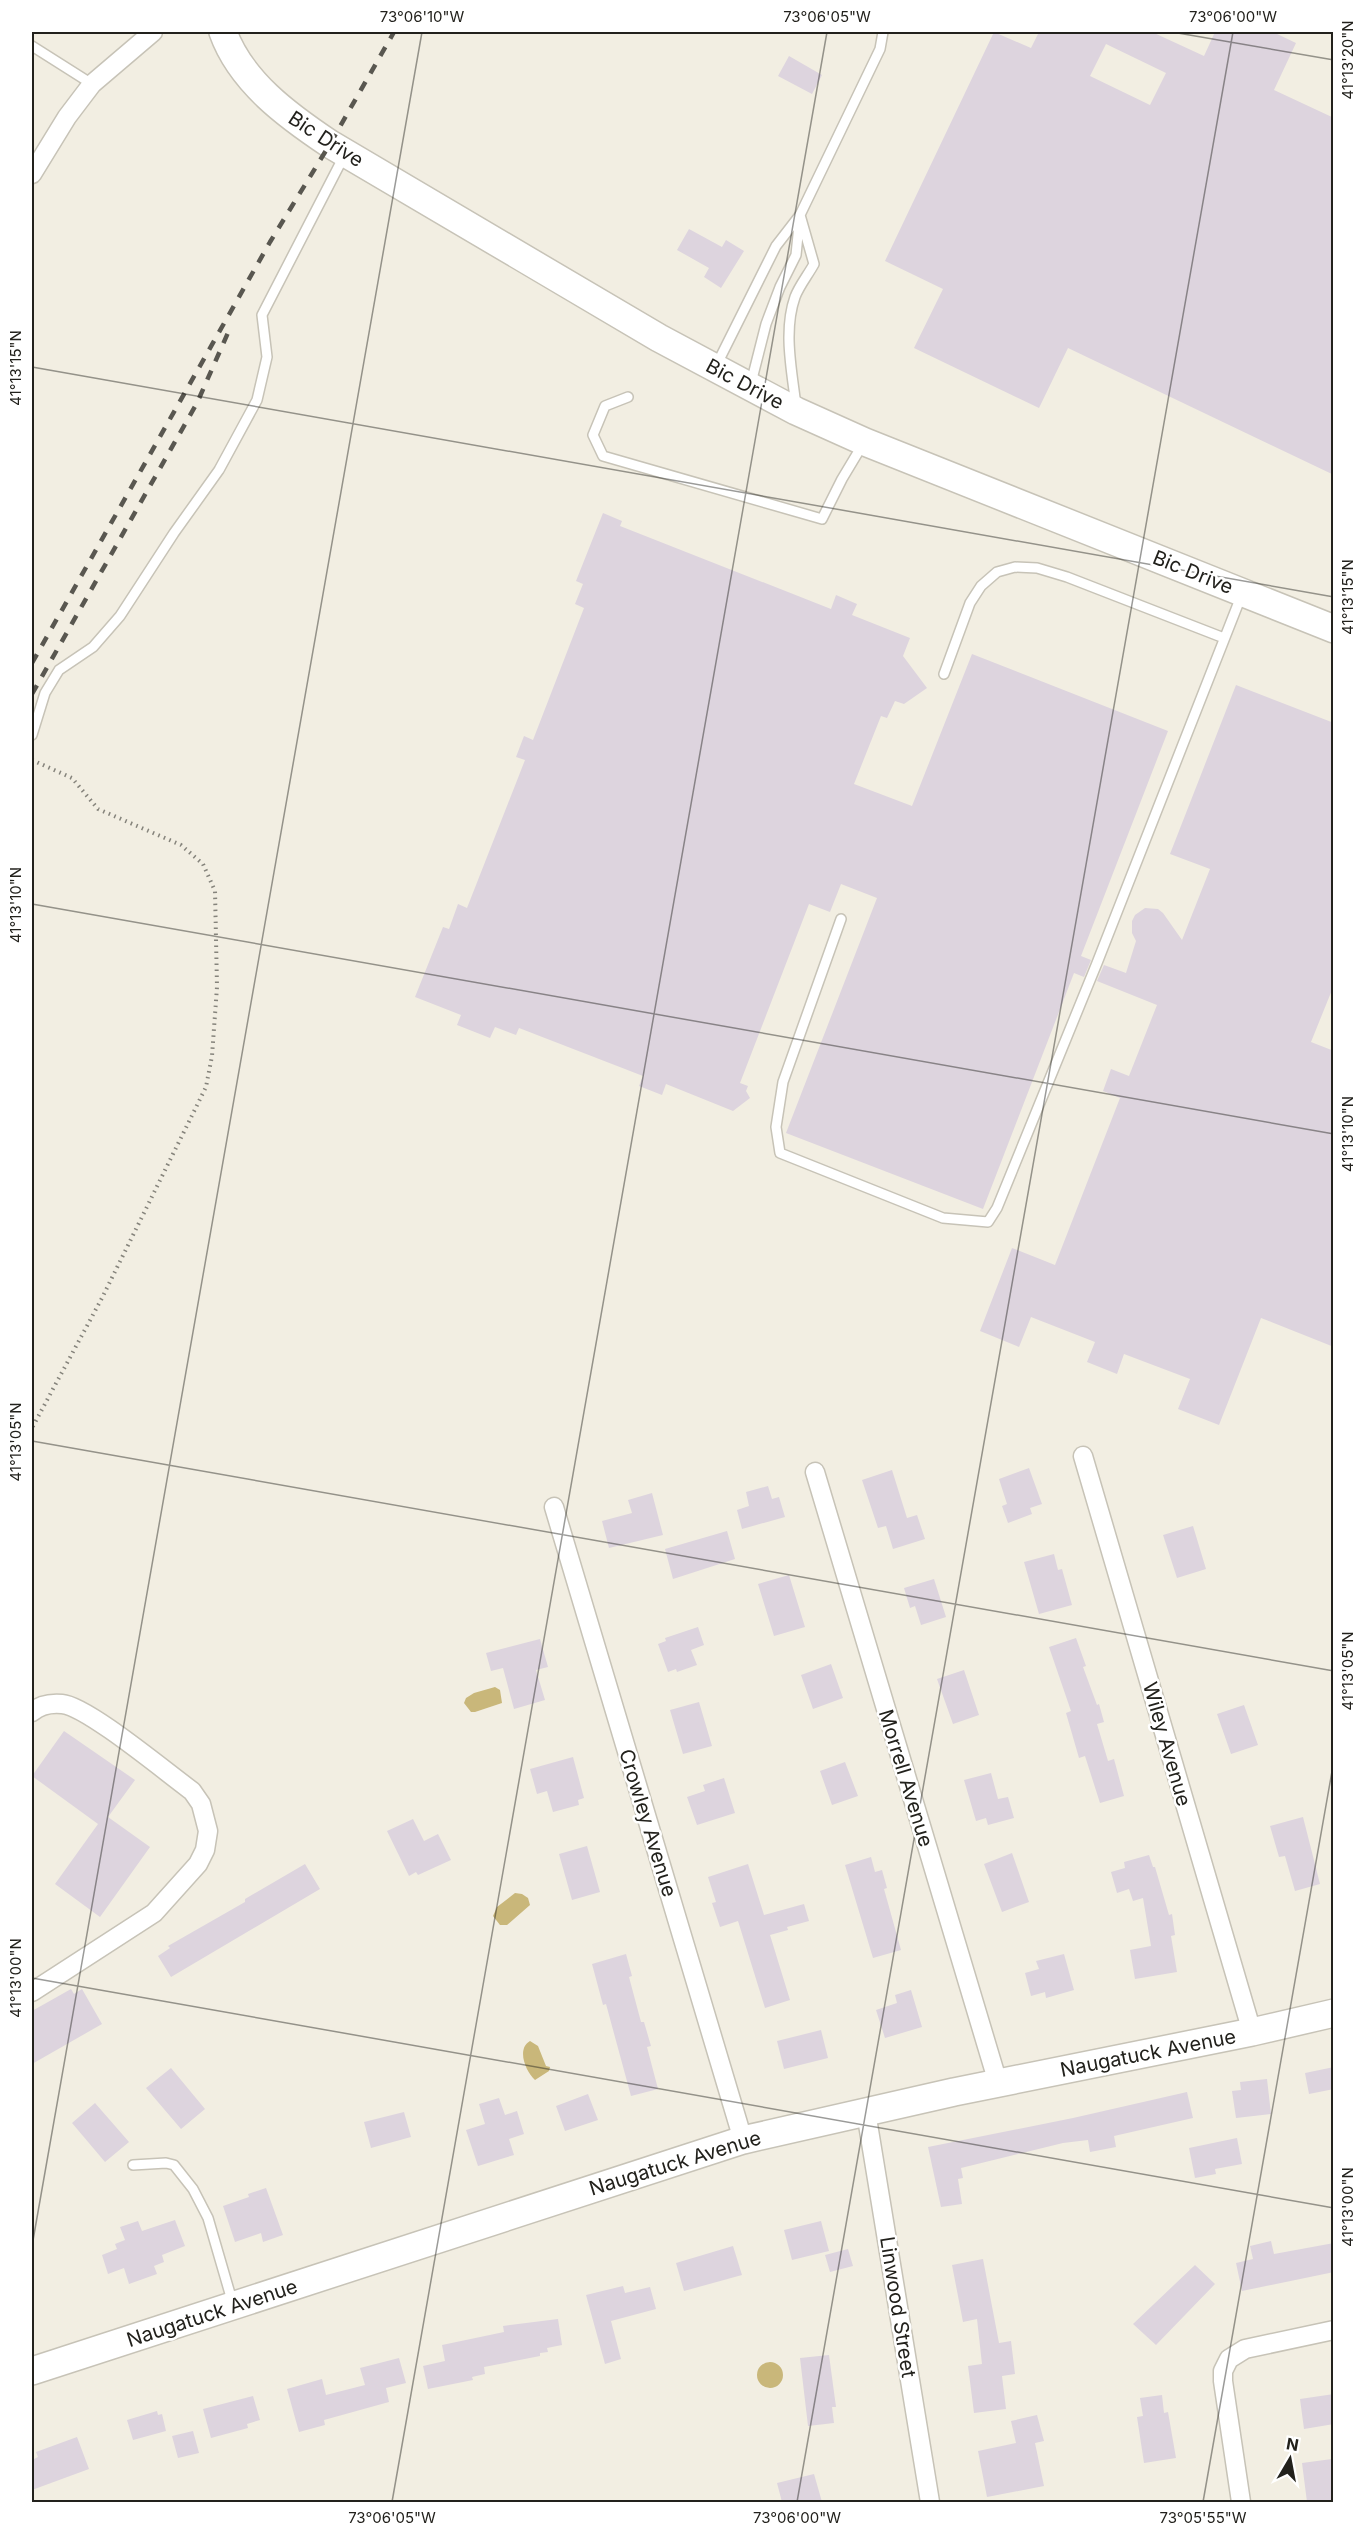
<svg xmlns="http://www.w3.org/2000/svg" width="1365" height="2534" viewBox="0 0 1365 2534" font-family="Inter,sans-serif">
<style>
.water{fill:#c9b77a}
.building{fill:#ddd4de;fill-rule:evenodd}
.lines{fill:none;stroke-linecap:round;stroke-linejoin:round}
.lane-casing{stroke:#c7c3b7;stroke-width:12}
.street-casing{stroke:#c7c3b7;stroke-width:21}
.secondary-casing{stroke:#c7c3b7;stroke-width:30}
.path{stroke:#85837b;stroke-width:4;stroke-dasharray:1.5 4.5;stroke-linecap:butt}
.lane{stroke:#fff;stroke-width:9}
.street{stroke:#fff;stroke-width:18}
.secondary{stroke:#fff;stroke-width:27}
.rail{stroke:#595750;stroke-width:4.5;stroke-dasharray:10 10;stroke-linecap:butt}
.ticks{fill:none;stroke:#22211c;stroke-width:1.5;stroke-opacity:0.45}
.labels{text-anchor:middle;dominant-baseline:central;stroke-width:5;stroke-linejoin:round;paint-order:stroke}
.street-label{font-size:20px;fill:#22211c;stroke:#fff}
.neatline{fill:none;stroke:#22211c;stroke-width:2}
.ticks-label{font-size:15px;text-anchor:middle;fill:#22211c}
</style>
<rect width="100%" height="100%" fill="#f2eee2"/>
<path class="water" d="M495,1687L500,1690L502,1703L475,1712H471L464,1703L466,1698L474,1693Z
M515,1893L522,1894L528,1898L530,1905L507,1925H500L493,1916L497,1907Z
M530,2041L538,2046L546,2066L550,2067L549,2071L535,2080C526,2072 516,2049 530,2041Z
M757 2375a13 13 0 1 1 26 0a13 13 0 1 1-26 0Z"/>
<path class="building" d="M994,32L1031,48L1039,32H1152L1204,56L1215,32H1273L1296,43L1274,90L1334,118V475L1068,348L1039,408L914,348L943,289L885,261ZM1106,44L1166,73L1150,105L1090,76Z
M789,56L822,75L812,94L778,76Z
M689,229L722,247L726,240L744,251L721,288L704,277L709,268L677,250Z
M603,513L622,521L620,526L831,609L836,595L857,604L852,615L910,638L903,656L927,688L904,704L895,701L887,718L881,716L854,784L912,806L972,654L1168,731L1081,956L1091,960L1084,977L1074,973L983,1209L786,1133L877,898L841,884L830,912L809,904L740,1083L748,1086L746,1091L750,1098L733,1111L666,1084L662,1095L639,1086L643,1076L519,1028L516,1035L495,1027L490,1038L457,1025L461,1015L415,997L443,927L449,929L458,904L467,908L525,760L516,757L524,736L533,740L584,608L575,604L583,584L576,581Z
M1236,685L1334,723V985L1311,1042L1334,1051V1347L1261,1318L1219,1425L1178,1409L1190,1379L1124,1354L1117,1374L1087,1362L1095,1342L1031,1317L1019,1347L980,1331L1012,1248L1055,1265L1120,1098L1103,1091L1111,1069L1129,1076L1157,1005L1097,981L1104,965L1126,973L1136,941L1132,933V921L1135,915L1145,908L1158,909L1163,913L1182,940L1210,869L1170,854Z
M1029,1468L1042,1504L1030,1508L1032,1514L1008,1523L1002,1506L1007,1504L999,1479Z
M892,1470L907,1518L917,1515L925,1539L893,1549L886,1526L878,1528L862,1480Z
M768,1486L772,1499L779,1497L785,1517L742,1529L737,1510L749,1506L746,1492Z
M652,1493L663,1535L609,1548L602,1521L632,1513L628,1500Z
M1193,1526L1206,1569L1177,1578L1163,1535Z
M727,1531L735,1559L673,1579L665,1549Z
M1054,1554L1058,1570L1062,1569L1072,1605L1039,1614L1024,1562Z
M789,1575L805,1627L774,1636L758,1584Z
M934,1579L946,1617L921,1625L915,1606L910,1608L904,1588Z
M698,1627L704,1645L691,1650L697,1665L677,1672L676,1669L668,1672L658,1644L666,1641L665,1638Z
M1076,1638L1086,1666L1083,1667L1097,1705L1099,1704L1104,1722L1097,1724L1108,1761L1114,1759L1124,1796L1100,1803L1085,1756L1079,1758L1066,1713L1071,1711L1049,1647Z
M540,1639L548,1667L536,1670L545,1700L514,1709L503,1668L491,1671L486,1653Z
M831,1664L843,1698L813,1709L801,1675Z
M964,1670L979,1715L953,1724L937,1679Z
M699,1702L712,1746L683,1754L670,1710Z
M1244,1705L1258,1745L1231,1754L1217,1714Z
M64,1731L135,1780L108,1817L150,1847L100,1917L55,1884L98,1824L32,1776Z
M573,1757L584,1798L578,1800L579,1805L553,1812L547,1791L537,1794L530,1769Z
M845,1762L858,1796L832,1805L820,1771Z
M991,1773L998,1799L1008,1797L1014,1818L988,1825L986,1818L976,1821L964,1780Z
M724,1778L735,1813L697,1825L687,1797L705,1791L703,1785Z
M1303,1817L1320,1884L1295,1891L1285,1856L1279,1857L1270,1826Z
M413,1819L424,1841L438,1834L451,1860L418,1875L416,1872L409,1876L387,1831Z
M587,1846L600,1892L572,1900L559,1854Z
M1012,1853L1029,1902L1002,1912L984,1864Z
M1149,1855L1153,1867H1155L1169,1915L1172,1914L1175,1935L1171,1936L1177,1972L1135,1979L1130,1950L1151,1946L1143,1898L1133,1901L1129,1889L1117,1893L1111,1872L1125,1868L1124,1862Z
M871,1857L875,1872L882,1870L887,1888L884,1889L901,1950L873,1958L845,1865Z
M305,1864L320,1889L171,1977L158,1956L170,1948L168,1946L245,1902V1899Z
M748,1864L764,1915L804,1904L809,1921L787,1927L788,1930L770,1935L790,2000L765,2008L738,1921L720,1927L712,1903L716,1902L708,1877Z
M626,1954L632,1976L629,1977L641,2022H644L651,2046L647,2047L658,2089L631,2096L606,2004L603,2005L592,1964Z
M1064,1954L1074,1990L1046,1998L1045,1992L1031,1996L1025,1973L1039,1969L1036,1961Z
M71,1989L74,1994L82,1989L102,2024L32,2064V2011Z
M911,1990L922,2027L885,2038L876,2010L897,2003L895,1995Z
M821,2030L828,2058L784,2069L777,2041Z
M1334,2067V2089L1309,2094L1305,2073Z
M171,2068L205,2109L181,2129L146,2088Z
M1267,2079L1271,2114L1236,2118L1232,2091L1241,2090L1240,2082Z
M1187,2092L1193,2118L1114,2136L1116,2147L1090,2152L1088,2140L1063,2143L961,2168L963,2178L958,2179L962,2204L941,2207L928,2147L1073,2118Z
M588,2094L598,2120L565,2131L556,2106Z
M499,2098L505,2115L517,2111L524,2134L509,2139L514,2155L478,2166L466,2130L485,2124L479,2104Z
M95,2103L129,2142L105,2162L72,2123Z
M404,2112L411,2137L371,2148L364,2122Z
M1237,2138L1242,2164L1215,2169L1216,2174L1195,2178L1189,2148Z
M266,2188L283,2235L263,2242L261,2233L235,2242L223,2206L249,2197L248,2194Z
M175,2220L185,2246L162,2255L164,2262L154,2266L157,2274L129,2284L124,2268L108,2274L102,2255L117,2249L115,2244L125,2240L120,2227L138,2221L142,2231Z
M821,2221L829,2251L792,2260L784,2230Z
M1271,2241L1274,2254L1334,2243V2272L1242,2291L1236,2263L1253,2259L1250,2246Z
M733,2246L742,2275L684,2291L676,2263Z
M848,2249L853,2266L830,2272L825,2255Z
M983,2259L999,2343L1011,2341L1015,2374L1002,2376L1006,2409L974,2413L968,2366L982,2364L977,2319L963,2322L952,2265Z
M1195,2265L1215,2284L1156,2345L1133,2324Z
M623,2286L625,2293L650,2287L656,2309L611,2321L621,2359L605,2364L586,2295Z
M558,2319L562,2345L547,2348L548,2352L540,2353V2356L484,2367L485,2374L472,2377L473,2380L428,2389L423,2366L445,2361L442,2345L504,2332L503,2326Z
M829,2355L836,2407H832L834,2423L808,2426L800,2358Z
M399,2358L406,2383L386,2388L389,2402L324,2420L325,2425L299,2432L287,2389L322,2379L326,2395L365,2385L360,2368Z
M1334,2394V2424L1304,2429L1300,2399Z
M1162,2395L1164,2413L1168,2412L1176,2458L1144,2463L1137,2417L1143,2416L1140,2398Z
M253,2396L260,2420L247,2424L248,2428L211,2438L203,2409Z
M157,2411L158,2415L162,2414L166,2431L133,2440L127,2420Z
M1037,2415L1044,2441L1035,2443L1044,2486L987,2497L978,2451L1016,2443L1011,2421Z
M193,2431L199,2453L178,2458L172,2436Z
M77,2437L89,2469L32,2490V2460L38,2457L36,2452Z
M1332,2459L1334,2502H1307L1302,2463Z
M814,2474L822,2502H782L777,2483Z"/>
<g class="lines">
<defs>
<path id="lane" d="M32,46L92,84
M716,366L776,246L800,215L796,255L780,287L766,324L751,383
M628,397L605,406L593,435L603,456L822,519L842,479L863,444
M796,406C792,371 783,331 795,297C799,286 808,275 814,264L800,215L880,49L883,32
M944,674L970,603L981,586L997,572L1015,567L1037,568L1067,577L1224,638
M32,735L45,693L59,670L93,647L120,616L174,533L219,470L257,400L267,357L262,315L344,156
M841,919L783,1082L776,1127L780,1153L943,1218L988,1222L997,1208L1097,963L1242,594
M133,2165L166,2163L174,2165L193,2189L208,2218L233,2304"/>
<path id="street" d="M32,174L67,117L92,84L153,32
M1083,1456L1252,2032
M815,1472L998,2083
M554,1507L743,2140
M32,1712C40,1705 51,1703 62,1704C87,1706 167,1773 192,1791L201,1804L208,1831L205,1850L198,1864L154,1913L32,1992
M866,2112L930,2502
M1241,2502L1223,2381V2371L1229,2359L1245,2349L1334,2330"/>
<path id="secondary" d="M223,32C241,82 288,116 330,144L659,338L796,411L865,442L1334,629
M32,2371L743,2140L954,2092L1252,2032L1334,2013"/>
</defs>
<use href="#lane" class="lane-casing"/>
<use href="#street" class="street-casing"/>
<use href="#secondary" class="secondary-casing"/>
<path class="path" d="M32,760L72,778L98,809L181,845L203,864L215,891L217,987L212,1056L206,1087L102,1298L32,1428"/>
<use href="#lane" class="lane"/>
<use href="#street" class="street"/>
<use href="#secondary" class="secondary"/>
<path class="rail" d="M32,663L270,242L330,144L394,32
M32,694L197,403L231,326"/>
</g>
<path class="ticks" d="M1172,32L1334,60M32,367L1334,597M32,904L1334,1134M32,1441L1334,1671M32,1978L1334,2208M32,2246L422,32M392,2502L827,32M797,2502L1233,32M1203,2502L1334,1760"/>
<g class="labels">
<g class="street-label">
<text transform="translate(326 139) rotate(33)">Bic Drive</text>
<text transform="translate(745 384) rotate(28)">Bic Drive</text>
<text transform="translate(1193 572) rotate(22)">Bic Drive</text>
<text transform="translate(1167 1744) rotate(74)">Wiley Avenue</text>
<text transform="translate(906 1778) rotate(73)">Morrell Avenue</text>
<text transform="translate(648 1823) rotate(73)">Crowley Avenue</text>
<text transform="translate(1148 2053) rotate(-11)">Naugatuck Avenue</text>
<text transform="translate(675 2163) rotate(-17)">Naugatuck Avenue</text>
<text transform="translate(898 2307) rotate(81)">Linwood Street</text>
<text transform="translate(212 2313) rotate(-18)">Naugatuck Avenue</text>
</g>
</g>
<rect width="1365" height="2534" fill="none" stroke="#ffffff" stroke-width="66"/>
<g transform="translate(1290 2459) rotate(10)" stroke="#ffffff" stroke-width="4.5" paint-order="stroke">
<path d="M0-4.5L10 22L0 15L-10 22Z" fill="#22211c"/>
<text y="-9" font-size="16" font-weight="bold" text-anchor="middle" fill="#22211c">N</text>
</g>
<rect x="33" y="33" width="1299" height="2468" class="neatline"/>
<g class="ticks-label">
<text x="422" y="22">73°06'10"W</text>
<text x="827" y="22">73°06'05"W</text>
<text x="1233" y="22">73°06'00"W</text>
<text transform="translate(1348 60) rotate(-90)" y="5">41°13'20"N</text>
<text transform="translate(16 368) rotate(-90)" y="5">41°13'15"N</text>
<text transform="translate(1348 597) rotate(-90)" y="5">41°13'15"N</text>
<text transform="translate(16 905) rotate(-90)" y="5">41°13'10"N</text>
<text transform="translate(1348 1134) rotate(-90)" y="5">41°13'10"N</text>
<text transform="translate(16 1442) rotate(-90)" y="5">41°13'05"N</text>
<text transform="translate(1348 1671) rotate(-90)" y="5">41°13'05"N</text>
<text transform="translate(16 1978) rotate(-90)" y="5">41°13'00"N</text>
<text transform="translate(1348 2207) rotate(-90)" y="5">41°13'00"N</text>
<text x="392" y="2523">73°06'05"W</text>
<text x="797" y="2523">73°06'00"W</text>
<text x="1203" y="2523">73°05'55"W</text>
</g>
</svg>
